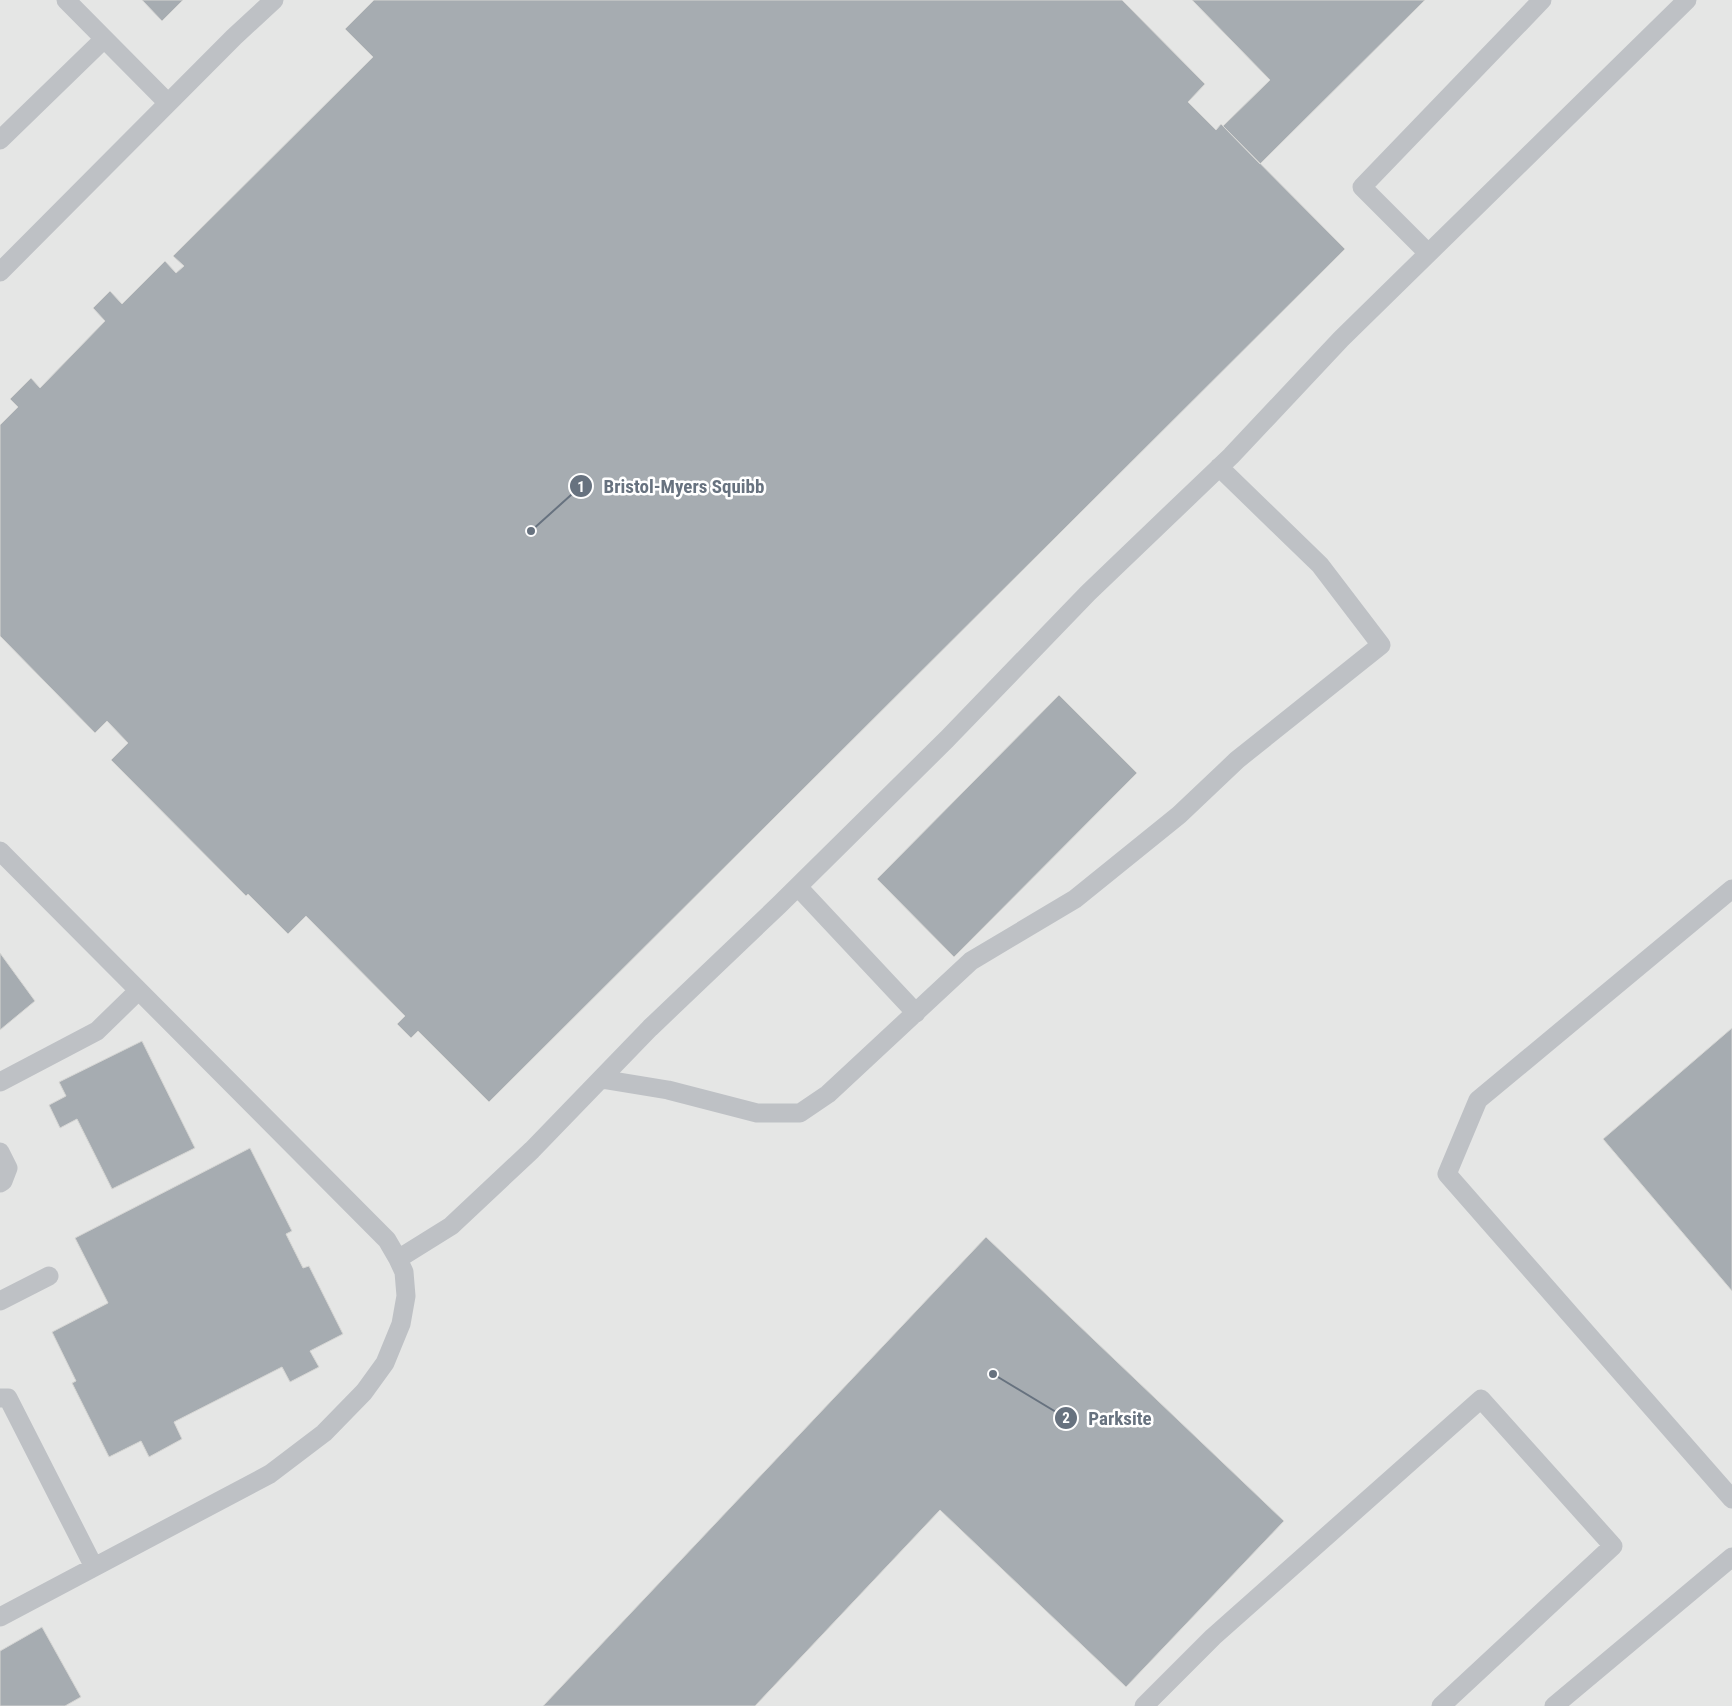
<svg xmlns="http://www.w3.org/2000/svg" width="1732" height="1706" viewBox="0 0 1732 1706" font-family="'Roboto Condensed',sans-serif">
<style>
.built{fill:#e5e6e5}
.building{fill:#a6acb1;stroke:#d6d6d4}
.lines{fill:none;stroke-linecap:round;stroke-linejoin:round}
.service{stroke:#bec1c5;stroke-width:19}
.leader{fill:none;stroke:#67727f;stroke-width:2}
.callout-dot{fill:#67727f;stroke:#fff;stroke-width:2}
.mark-label{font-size:15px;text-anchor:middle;font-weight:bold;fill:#fff}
.callout-label{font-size:19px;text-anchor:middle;font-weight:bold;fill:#67727f;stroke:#fff;stroke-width:5;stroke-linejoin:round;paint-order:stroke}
</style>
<rect width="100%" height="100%" fill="#f4f4f1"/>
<path class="built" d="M0,0H1732V1706H0Z"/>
<path class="building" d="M142,0H183L162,21Z
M374,0H1122L1205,84L1188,102L1216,130L1221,124L1345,249L489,1102L418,1031L411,1038L397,1024L405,1016L306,916L288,934L248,894L246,896L111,760L128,743L107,721L95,733L0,636V425L18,407L10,399L31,378L40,388L105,321L93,308L110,291L122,304L165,261L176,273L184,266L173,256L373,57L345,29Z
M1192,0H1425L1260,164L1223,126L1270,80Z
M1059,695L1137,773L954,957L877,879Z
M0,953L35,1001L0,1030Z
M1732,1028V1291L1603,1139Z
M142,1041L195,1148L112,1189L77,1119L60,1128L49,1105L66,1096L59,1082Z
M250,1148L292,1231L286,1234L303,1268L309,1266L343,1334L310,1351L319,1367L290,1382L282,1367L174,1422L182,1439L149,1457L141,1441L109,1457L72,1383L76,1381L52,1332L108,1303L75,1238Z
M986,1237L1284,1521L1126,1687L940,1510L755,1706H543Z
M42,1627L81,1697L65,1706H0V1651Z"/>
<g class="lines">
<path class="service" d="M66,0L168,103
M0,140L104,39
M1428,253L1362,187L1542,0
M0,272L234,37L274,0
M0,851L387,1240L398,1259L404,1272L406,1296L401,1324L385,1363L364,1392L324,1433L270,1474L0,1617
M798,887L916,1013
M1732,889L1478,1100L1447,1174L1732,1499
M601,1079L668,1090L757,1113H800L828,1094L971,961L1075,899L1179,815L1237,760L1381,645L1320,565L1219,467
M0,1082L97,1031L138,991
M0,1152L8,1168L3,1181L0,1183
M398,1259L451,1226L532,1150L650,1028L779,905L947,739L1088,593L1231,456L1341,339L1687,0
M0,1301L49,1276
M0,1398H8L94,1567
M1144,1706L1213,1637L1481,1399L1613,1546L1441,1706
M1554,1706L1732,1557"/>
</g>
<path class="leader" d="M531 531L581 486M993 1374L1066 1418"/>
<g class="callout-dot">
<circle cx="531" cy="531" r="5"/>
<circle cx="993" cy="1374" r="5"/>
<circle cx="581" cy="486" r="12"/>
<circle cx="1066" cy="1418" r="12"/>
</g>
<g class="mark-label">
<text x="581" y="492">1</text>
<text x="1066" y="1423">2</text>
</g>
<g class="callout-label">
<text x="684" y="493">Bristol-Myers Squibb</text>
<text x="1120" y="1425">Parksite</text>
</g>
</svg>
